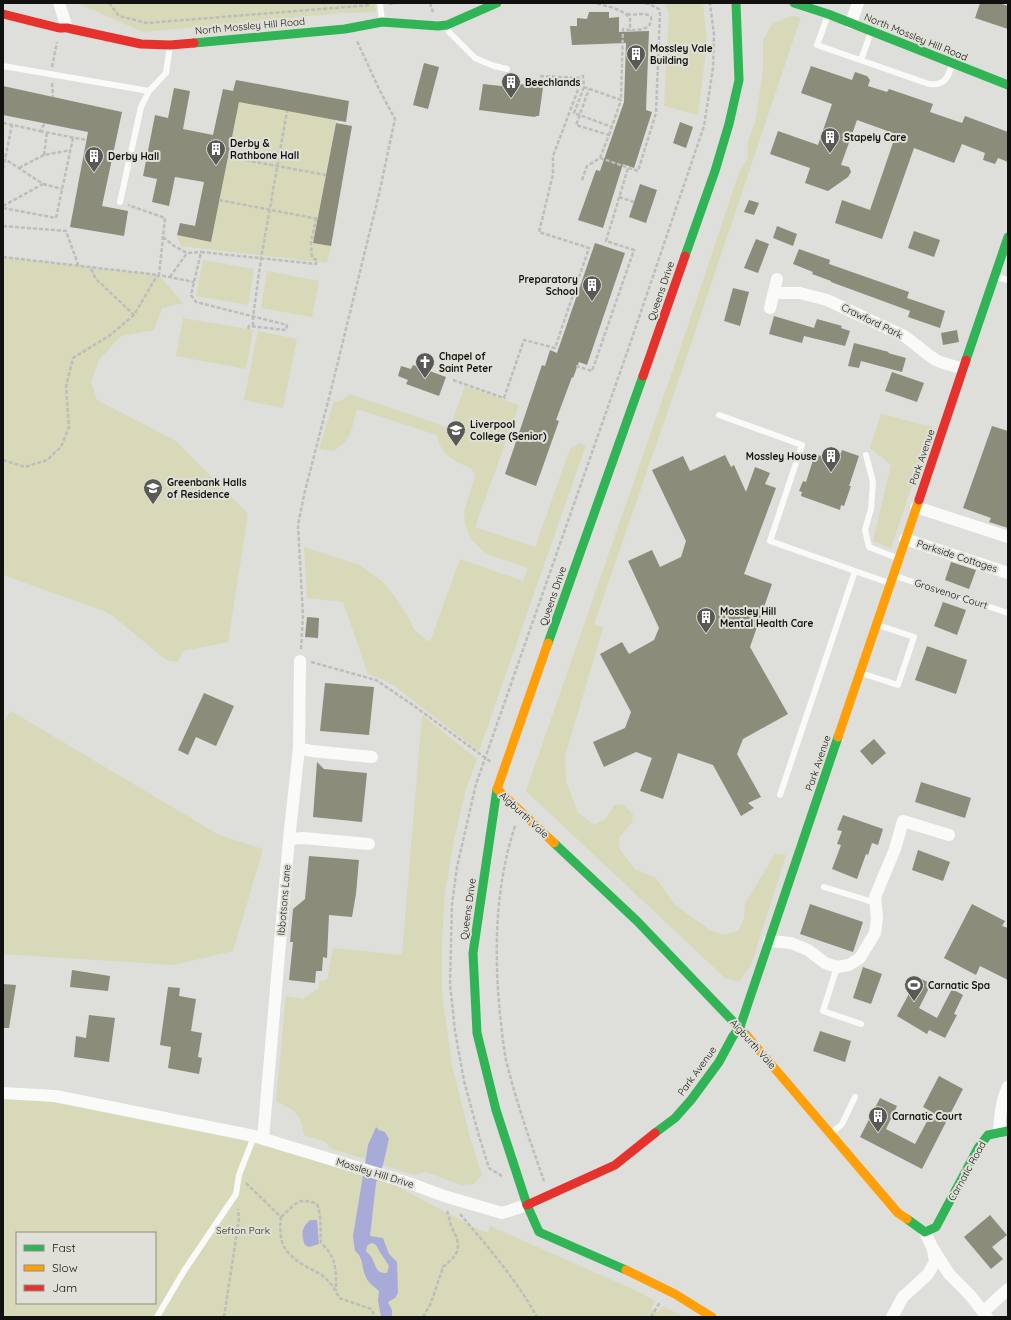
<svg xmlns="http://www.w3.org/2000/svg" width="1011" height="1320" viewBox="0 0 1011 1320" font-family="Quicksand,sans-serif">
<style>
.green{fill:#d8d9b8;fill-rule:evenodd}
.water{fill:#a8aad7;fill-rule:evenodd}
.building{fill:#8c8c7a}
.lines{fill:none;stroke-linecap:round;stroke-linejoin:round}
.path{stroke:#bdbdbb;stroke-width:2.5;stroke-dasharray:4 2;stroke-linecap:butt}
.lane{stroke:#fafaf9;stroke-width:6}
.street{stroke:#fafaf9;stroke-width:12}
.fast{stroke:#30b455;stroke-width:9}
.slow{stroke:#ff9f0a;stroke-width:9}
.jam{stroke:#e5322d;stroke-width:9}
.labels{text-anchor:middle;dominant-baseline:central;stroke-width:4;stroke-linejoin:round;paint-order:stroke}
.street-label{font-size:10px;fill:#11110f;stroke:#e0e0d8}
.poi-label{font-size:10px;font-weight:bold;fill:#11110f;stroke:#e0e0d8;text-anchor:start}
.park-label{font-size:10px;fill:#2d2c0b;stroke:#e0e0d8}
</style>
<rect width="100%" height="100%" fill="#dededa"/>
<path class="green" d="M77,3H375L376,12L341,13L143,32Z
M663,3L703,4L707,41L698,115L664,106L669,13Z
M791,16L801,17L690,347L594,624L603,628L565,756L566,782L578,812L594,825L606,819L614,805L622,804L633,814L632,822L619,838L620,850L635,869L656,878L675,905L710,930L723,935L738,931L744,919L745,904L775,854L786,855L751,965L739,982L725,978L526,791L679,352L739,173L748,157L747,144L755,123L763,71V40L772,24Z
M239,102L336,120L313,242L331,246L327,263L181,246L177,235L211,242Z
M3,257L159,275L183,303L162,308L154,330L121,336L99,360L91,382L97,400L176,441L248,514L228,642L183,651L178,662L166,660L113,616L104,611L3,575Z
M203,260L254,269L248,305L196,296Z
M267,271L319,281L312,317L261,308Z
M183,318L253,330L246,369L176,356Z
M258,331L297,339L283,408L244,400Z
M465,386L519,405L475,527L535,547L570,449L580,443L586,445L479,751L393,685L382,679L368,674L343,602L307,598L304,547L360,565L382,581L393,594L410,620L414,630L430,642L460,559L523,581L528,568L486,554L471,539L465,525L464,512L475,476L472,469C454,460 442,458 437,435L357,409C351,429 353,439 333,451L319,449L334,401C341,401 345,400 349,394L450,428Z
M881,414L932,427L891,548L873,541L891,465L870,448Z
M11,711L219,835L263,849L233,951L174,965L3,954V722Z
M422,715L477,759L466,789L453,844L445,894L442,943V992L452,1065L470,1137L482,1175L474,1184L461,1185L426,1172L414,1175L383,1165L389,1139L385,1132L379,1130L374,1131L368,1145L365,1159L330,1148L326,1142L304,1135C301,1114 295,1109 276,1102L286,996L303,999L319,988V981L327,980L333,948L402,955Z
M3,1096L37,1097L237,1138L395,1185L473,1227L488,1233L490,1226L639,1292L655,1301L651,1309L657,1313L663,1306L684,1317H3ZM17,1233H155V1303H17Z"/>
<path class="water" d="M376,1127L379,1130L385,1132L389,1139L383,1165L376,1183L370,1236L383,1238L389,1254L397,1262L398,1293L395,1298L388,1302L392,1310V1317H381L378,1300L379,1291C375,1287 368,1283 366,1277C361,1268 364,1257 355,1251L353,1236L368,1145ZM371,1243L375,1244C378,1247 379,1252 382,1255C384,1259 387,1262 389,1266L387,1273C376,1274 376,1266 372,1258C371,1256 368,1253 366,1251L367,1246Z
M310,1220H317L319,1244L309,1247L305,1245C301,1235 301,1228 310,1220Z"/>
<path class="building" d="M980,3H999L1008,6V29L975,18Z
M589,12H609V18L619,17V32L649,31L646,110L652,112L634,168L623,164L603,228L578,220L596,170L600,171L624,102L626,43L572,45L570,26H577V18L587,19Z
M424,63L439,67L428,109L413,105Z
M811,66L852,80L855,72L867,76L870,80L868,86L887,92L889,89L933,104L930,112L962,123L965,116L1008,132V162L998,158L995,164L983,160L985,153L962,144L954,163L914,148L882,239L835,223L842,200L870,210L896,134L857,120L841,165L849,167L851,172L848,177L828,191L805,183L810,168L770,154L778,131L818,145L832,104L801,93Z
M236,80L349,101L346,122L239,102L211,242L177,235L180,223L195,226L204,182L175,177L169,206L152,202L157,179L143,176L155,115L168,118L174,88L190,91L183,129L213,135L223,89L233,91Z
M483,84L519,88V84L543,87L539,116H536L535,117L479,110Z
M3,86L122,112L102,206L128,211L124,236L70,227L88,132L3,115Z
M680,122L693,127L686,148L673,143Z
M336,123L352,126L331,246L313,243Z
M640,184L657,190L646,223L629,217Z
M749,200L759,203L754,215L744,212Z
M777,226L797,234L793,246L773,238Z
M914,231L940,240L934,257L908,248Z
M756,239L769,244L758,273L744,268Z
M595,243L625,253L587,365L579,362L573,378L572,377L556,420L559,421L536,486L505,474L542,365L545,366L550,350L557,353Z
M799,249L830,260L829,264L909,292L907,298L945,311L940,328L908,317L910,311L831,282V281L812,274L813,272L793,264Z
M733,288L749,292L740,326L724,321Z
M774,316L814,328L817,319L842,326L841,328L850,331L845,346L804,336L802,343L769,334Z
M957,330L959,342L943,345L941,333Z
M854,343L889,352L888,353L906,358L902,372L861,361L859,368L848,366Z
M413,365L446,377L439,396L406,384L408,380L398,376L401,366L411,369Z
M892,372L924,383L917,402L885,391Z
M992,426L1008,431V528L989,522L991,518L963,508Z
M827,448L841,453L842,450L859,456L849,486H851L844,506L841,505L840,510L801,496L802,492L799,491L803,481L806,482L815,454L824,457Z
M725,455L731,467L734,465L746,492L755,467L770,473L765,484L776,488L744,574L772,584L750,647L788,714L743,739L737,754L761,797L748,803L754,808L741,816L713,765L678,753L663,799L640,791L652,758L636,752L604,767L593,742L625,728L631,712L600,654L622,642L629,654L654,640L659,628L628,561L652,550L660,567L681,557L686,541L652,470L683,456L690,471Z
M951,562L976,570L969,589L945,580Z
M943,602L966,610L957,635L934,626Z
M307,617L319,618L318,638L305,637Z
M927,646L967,660L956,694L915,680Z
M325,683L374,687L369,735L320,731Z
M204,693L234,706L216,746L196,737L188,755L178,750Z
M874,739L886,753L872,765L860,751Z
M317,762L324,769L367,773L362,822L313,817Z
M921,782L971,798L965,818L915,802Z
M843,815L883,829L878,845L872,843L868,855L866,854L857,879L832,869L841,845L837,844L842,831L837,830Z
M918,850L950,862L943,881L912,870Z
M309,856L359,860L356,894L352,917L329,915L327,958L323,957L322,971H316L315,983L289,980L293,942H290L293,909L305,899Z
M810,904L863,922L853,952L800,934Z
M972,904L1005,921L1002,926L1008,928V980L980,966L976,975L944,958Z
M863,967L882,974L871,1004L853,998Z
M72,970L110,976L108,991L70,987Z
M918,977L931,984L919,1008L937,1018L952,989L963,995L954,1014L957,1015L945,1038L929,1030L927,1034L897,1016Z
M3,984L16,985L9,1028H3Z
M168,987L180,988L179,996L196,999L191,1031L202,1033L198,1057L202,1058L199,1074L168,1068L171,1047L160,1045Z
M89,1015L115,1018L109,1062L74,1057L76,1036L86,1038Z
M820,1031L851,1041L845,1062L813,1051Z
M939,1076L963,1089L922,1169L860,1137L880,1098L897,1106L886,1129L915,1144L932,1112L923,1107Z
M990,1215L1007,1235L992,1247L1003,1259L991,1269L964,1237Z"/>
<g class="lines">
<path class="path" d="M109,3L119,16L147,23L371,5
M430,3L433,12
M389,4L396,3
M627,14C636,16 644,11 651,17C652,30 640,30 630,30V32
M52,67L57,42
M540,76L579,78L583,76L584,87L621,100L623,29L630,30C630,26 630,22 630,19C627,10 603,5 594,3
M52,83L53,97
M584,87L574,113L612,127
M3,123L40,131L45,123
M40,131L86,140
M609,135L621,100
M44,155L47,132
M228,157L326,175
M600,158L638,171L656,113L660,15L659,9L649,4L641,3
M19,168L44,155L71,150
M3,169L12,125
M582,180L587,166L600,158L609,135L576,125L589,89
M43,184L62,189
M619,197L634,202
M219,200L318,219
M3,206L43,184L5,159
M3,208L56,218L73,138
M3,226L66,231L79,267
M163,237L174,246L187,253L201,252
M3,257L159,275L165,218L128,205
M91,269L96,279L134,315L155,279L159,275L194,282
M170,277L187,253
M253,326V317L261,259L287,111
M248,329L249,326L286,330L287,325L196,302L191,295L201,252L316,264L317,260L312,258L311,243L316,219
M576,366L592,371L634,250L606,241L628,168
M453,380L504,398L524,340L555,348L589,248L539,232L553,174V156L579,87V78
M3,460L25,467L47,460L61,447L69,427L66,387L73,358L109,336L134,315
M301,649L303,616L298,525L304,495L332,386L379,194L395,119L379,89L357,41
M311,662L376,680L410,703L491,762
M515,826C495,887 494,951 500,1015C502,1029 503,1045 506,1060C516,1101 530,1141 544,1181
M502,1176L489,1168L479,1136L464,1081L455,1031L450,984L452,904L457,867L476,784L631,341L704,126L713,68L714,35L710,3
M246,1183L281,1217C278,1243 284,1254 307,1267C312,1270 318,1272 323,1276C330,1282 336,1290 339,1298L371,1309L375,1317
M460,1214C488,1247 516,1279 537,1317
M281,1217C295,1205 297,1196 317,1204C322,1216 320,1230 321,1243C337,1257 336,1271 336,1291
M224,1317L239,1219L238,1209
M423,1317L431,1303L443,1267L453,1258L457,1252L458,1246L457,1238L451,1226L447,1210
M651,1317L660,1302"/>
<path class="lane" d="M380,3L382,21
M828,15L817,45L929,84C944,86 948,78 952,65
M447,26L449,32L475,58L494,66L507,69
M861,60L871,32
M3,66L149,91
M120,202L141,107L149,91L166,73L170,45
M996,277L1008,280
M719,415L802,445L770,541L855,571
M866,455L873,482L871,509L865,530L869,547L897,558
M895,576L1008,613
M861,673L898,685L914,637L878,625
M780,795L855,571L889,583
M824,887L876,903
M837,967L823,1011L861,1024
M833,1132L842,1124L855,1097
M157,1317L184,1271L236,1194L239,1175L254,1136"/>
<path class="street" d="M59,3L67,28
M851,23L858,3
M774,293H800L827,300L904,336C915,343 924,353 936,360C944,364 955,366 963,369
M770,308L777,279
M916,507L1008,537
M905,539L1008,573
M299,748L312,751L372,757
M289,839L303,838L369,844
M769,941L791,943L808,950L825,963L837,967L849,965L860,958L875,933L877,918L875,897L895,849L903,821L949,835
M3,1093L55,1096L254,1136L412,1184L444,1196L502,1213L527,1205
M999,1132C1000,1117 1001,1101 1008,1087
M263,1139L289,839L299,748L300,661
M925,1232L932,1247L949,1274L970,1295L987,1317
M983,1312L1008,1289
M892,1317L903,1297L928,1274L935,1262L933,1250"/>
<path class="fast" d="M794,3L828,14L1008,85
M194,43L345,29L382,22L438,26L447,25L497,3
M685,256L715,171L729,124L739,80L736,3
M966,360L1008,237
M548,643L643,376
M497,789L473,953L477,1033L496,1110L527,1205L539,1232L626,1270
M554,843L637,921L747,1036
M655,1133L675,1118L691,1100L719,1062L733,1036L740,1027L838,737
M907,1219L925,1232L936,1227L978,1148L988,1135L1008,1131"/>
<path class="slow" d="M548,643L497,789L554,843
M838,737L919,500
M747,1036L898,1213L907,1219
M626,1270L675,1294L712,1317"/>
<path class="jam" d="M3,14L59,28H67L141,44L170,45L194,43
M643,376L685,256
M919,500L966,360
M527,1205L615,1165L655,1133"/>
</g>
<defs>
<symbol id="building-pin" viewBox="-11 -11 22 30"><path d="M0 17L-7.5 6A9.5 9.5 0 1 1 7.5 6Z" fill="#595956" stroke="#e0e0d8"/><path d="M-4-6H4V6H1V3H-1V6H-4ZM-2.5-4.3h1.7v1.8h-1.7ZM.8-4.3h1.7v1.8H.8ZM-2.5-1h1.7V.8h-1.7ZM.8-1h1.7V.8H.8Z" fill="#fff"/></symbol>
<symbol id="church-pin" viewBox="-11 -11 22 30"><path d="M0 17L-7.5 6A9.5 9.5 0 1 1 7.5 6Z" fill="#595956" stroke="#e0e0d8"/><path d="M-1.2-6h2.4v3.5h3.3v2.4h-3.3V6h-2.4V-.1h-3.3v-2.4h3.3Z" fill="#fff"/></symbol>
<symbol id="school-pin" viewBox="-11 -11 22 30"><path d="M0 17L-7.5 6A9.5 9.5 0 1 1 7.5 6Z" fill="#595956" stroke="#e0e0d8"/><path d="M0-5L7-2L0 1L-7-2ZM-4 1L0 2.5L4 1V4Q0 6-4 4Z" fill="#fff"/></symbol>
<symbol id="university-pin" viewBox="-11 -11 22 30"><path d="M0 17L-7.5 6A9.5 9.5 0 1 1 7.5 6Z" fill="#595956" stroke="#e0e0d8"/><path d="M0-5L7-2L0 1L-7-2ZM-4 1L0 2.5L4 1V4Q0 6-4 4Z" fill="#fff"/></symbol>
<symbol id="stadium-pin" viewBox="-11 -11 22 30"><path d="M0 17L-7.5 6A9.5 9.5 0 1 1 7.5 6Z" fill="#595956" stroke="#e0e0d8"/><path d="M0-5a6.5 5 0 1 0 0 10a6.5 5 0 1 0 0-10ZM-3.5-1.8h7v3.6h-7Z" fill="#fff"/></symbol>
</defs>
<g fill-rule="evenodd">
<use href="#building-pin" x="625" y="43" width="22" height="30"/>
<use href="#building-pin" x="500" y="71" width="22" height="30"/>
<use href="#building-pin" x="819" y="126" width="22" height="30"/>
<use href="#building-pin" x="205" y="138" width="22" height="30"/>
<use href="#building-pin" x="83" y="145" width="22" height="30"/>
<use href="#building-pin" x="581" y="274" width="22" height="30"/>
<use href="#church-pin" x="414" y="351" width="22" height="30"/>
<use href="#school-pin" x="445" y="419" width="22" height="30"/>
<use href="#building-pin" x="820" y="445" width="22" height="30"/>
<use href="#university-pin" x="142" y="477" width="22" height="30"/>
<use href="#building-pin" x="695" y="606" width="22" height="30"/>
<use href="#stadium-pin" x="903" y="974" width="22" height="30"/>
<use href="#building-pin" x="867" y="1105" width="22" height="30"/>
</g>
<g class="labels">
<g class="street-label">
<text transform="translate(250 26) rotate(-5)">North Mossley Hill Road</text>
<text transform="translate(916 37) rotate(22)">North Mossley Hill Road</text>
<text transform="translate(661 291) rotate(-71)">Queens Drive</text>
<text transform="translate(872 321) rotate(26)">Crawford Park</text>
<text transform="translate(922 457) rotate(-71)">Park Avenue</text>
<text transform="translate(957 556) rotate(18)">Parkside Cottages</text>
<text transform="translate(951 594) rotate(18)">Grosvenor Court</text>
<text transform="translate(553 596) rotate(-71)">Queens Drive</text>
<text transform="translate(818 763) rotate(-71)">Park Avenue</text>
<text transform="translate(524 815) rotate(43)">Aigburth Vale</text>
<text transform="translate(284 900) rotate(-85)">Ibbotsons Lane</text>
<text transform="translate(468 909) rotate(-82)">Queens Drive</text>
<text transform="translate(753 1044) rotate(48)">Aigburth Vale</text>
<text transform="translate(697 1071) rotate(-54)">Park Avenue</text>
<text transform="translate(967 1171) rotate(-61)">Carnatic Road</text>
<text transform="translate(375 1173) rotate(17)">Mossley Hill Drive</text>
</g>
<g class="poi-label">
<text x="650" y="48">Mossley Vale<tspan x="650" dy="12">Building</tspan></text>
<text x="525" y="82">Beechlands</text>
<text x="844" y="137">Stapely Care</text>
<text x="230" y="143">Derby &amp;<tspan x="230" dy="12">Rathbone Hall</tspan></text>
<text x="108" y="156">Derby Hall</text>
<text x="578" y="279" text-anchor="end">Preparatory<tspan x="578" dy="12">School</tspan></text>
<text x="439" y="356">Chapel of<tspan x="439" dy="12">Saint Peter</tspan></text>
<text x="470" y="424">Liverpool<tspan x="470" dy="12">College (Senior)</tspan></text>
<text x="817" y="456" text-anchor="end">Mossley House</text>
<text x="167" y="482">Greenbank Halls<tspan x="167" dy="12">of Residence</tspan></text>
<text x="720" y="611">Mossley Hill<tspan x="720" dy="12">Mental Health Care</tspan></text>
<text x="928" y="985">Carnatic Spa</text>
<text x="892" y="1116">Carnatic Court</text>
</g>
<g class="park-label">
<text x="243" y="1230">Sefton Park</text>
</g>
</g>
<rect width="1011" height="1320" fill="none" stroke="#11110f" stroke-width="8"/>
<rect x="16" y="1232" width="140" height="72" fill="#e0e0d8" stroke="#8d8d88"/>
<rect x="24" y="1245" width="20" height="6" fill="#30b455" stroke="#8d8d88"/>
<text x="52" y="1252" font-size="12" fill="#11110f">Fast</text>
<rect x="24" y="1265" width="20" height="6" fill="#ff9f0a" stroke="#8d8d88"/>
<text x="52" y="1272" font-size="12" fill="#11110f">Slow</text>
<rect x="24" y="1285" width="20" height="6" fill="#e5322d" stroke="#8d8d88"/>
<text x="52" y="1292" font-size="12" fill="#11110f">Jam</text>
</svg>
